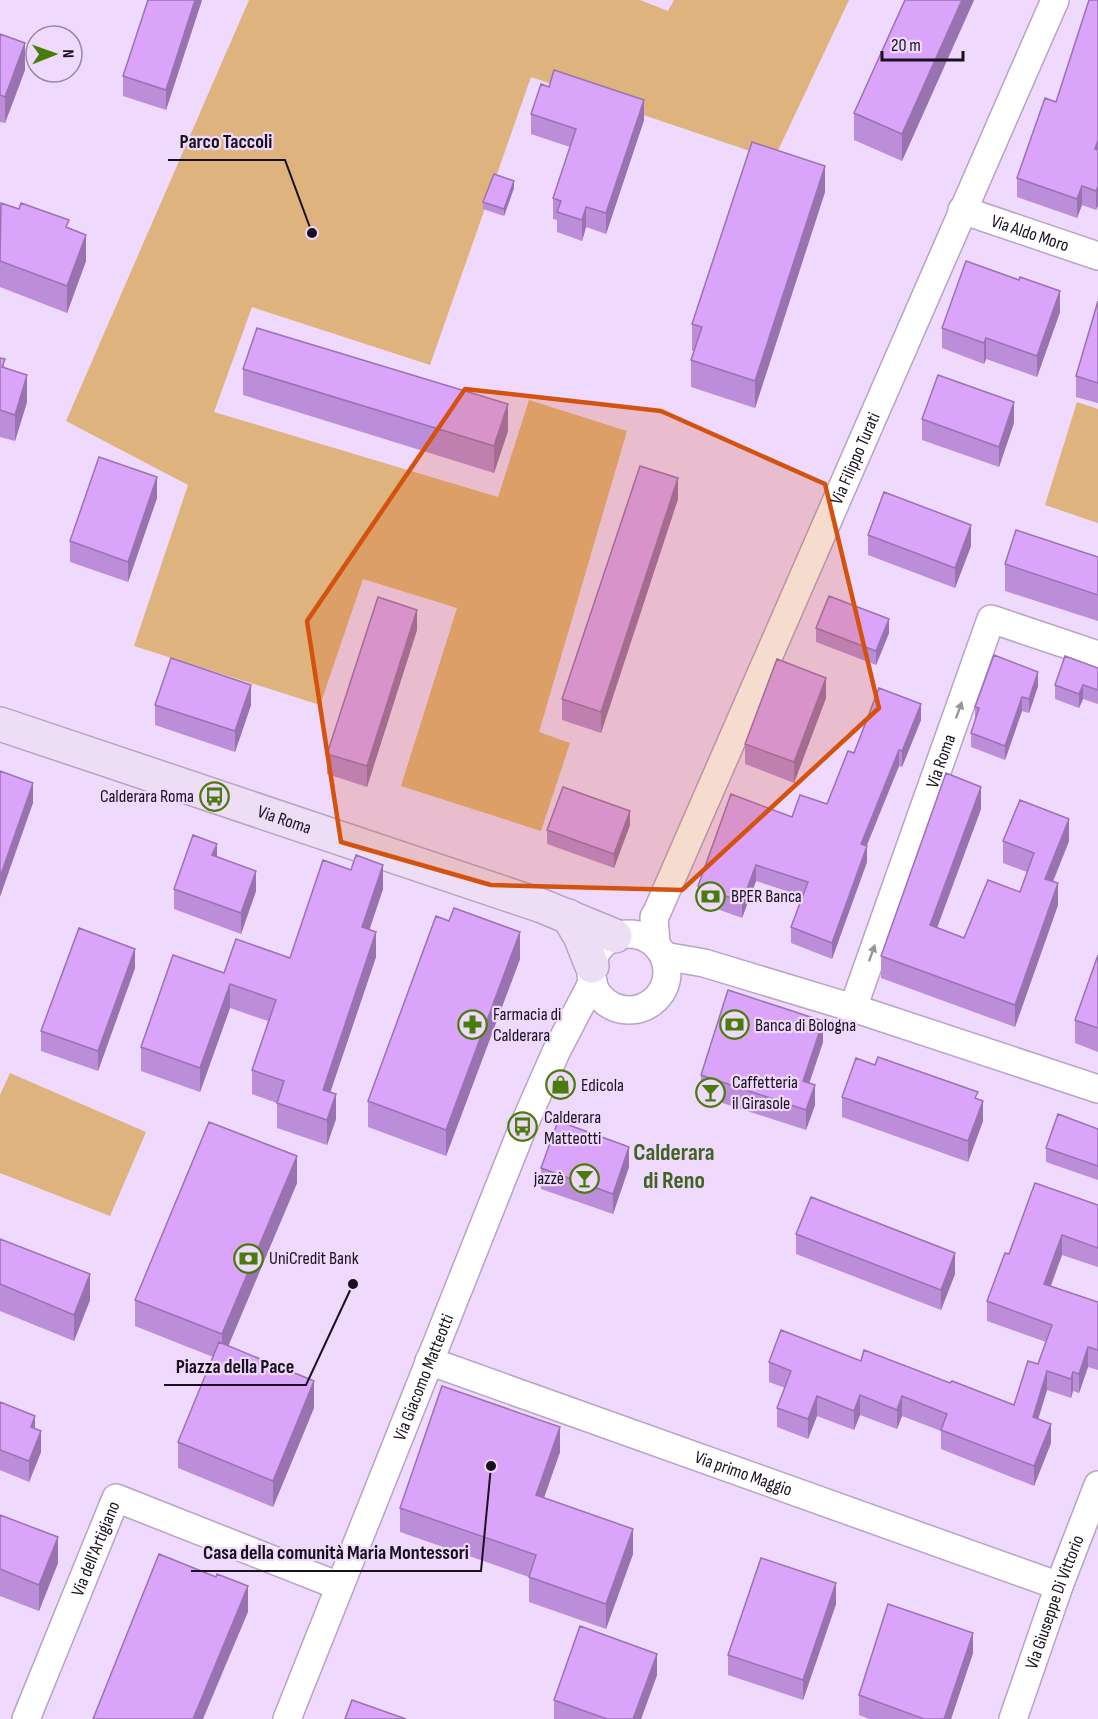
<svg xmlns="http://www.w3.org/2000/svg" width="1098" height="1719" viewBox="0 0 1098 1719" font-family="'Sofia Sans Condensed',sans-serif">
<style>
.green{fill:#deb37d}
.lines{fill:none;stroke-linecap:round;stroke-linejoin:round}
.street-casing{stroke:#b8a3c5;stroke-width:30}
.secondary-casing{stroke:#b8a3c5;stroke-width:36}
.street{stroke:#fff;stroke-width:27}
.secondary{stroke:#eddef5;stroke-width:33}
.wall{fill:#bc8dd8}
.shaded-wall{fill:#9973b0}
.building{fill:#dba4fb;stroke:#9973b0;stroke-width:1.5}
.oneway{fill:#989499}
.marked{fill:#d3520e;fill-opacity:0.2;stroke:#d3520e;stroke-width:4.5;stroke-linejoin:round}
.labels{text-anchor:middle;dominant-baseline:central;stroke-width:4.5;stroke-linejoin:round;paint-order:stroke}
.street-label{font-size:18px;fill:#19111d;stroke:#efd9fd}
.poi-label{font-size:18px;fill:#19111d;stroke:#efd9fd;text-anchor:start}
.district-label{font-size:24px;font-weight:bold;fill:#416222;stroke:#efd9fd}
.leader{fill:none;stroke:#19111d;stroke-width:2}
.callout-dot{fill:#19111d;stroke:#efd9fd;stroke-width:2}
.callout-label{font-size:20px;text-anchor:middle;font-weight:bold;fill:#19111d;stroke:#efd9fd;stroke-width:4.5;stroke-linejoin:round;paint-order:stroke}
</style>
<rect width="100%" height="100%" fill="#efd9fd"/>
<path class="green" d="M249,0H640L668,11L674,0H849L774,159L531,77L430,365L252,307L214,412L498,497L529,400L627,431L539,732L570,743L541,831L401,786L457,608L363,579L320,705L134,646L188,485L66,421Z
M1077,402L1098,409V523L1045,505Z
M10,1073L146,1132L110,1216L0,1173V1095Z"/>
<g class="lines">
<defs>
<g id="street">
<path id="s1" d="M962,210L1098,256"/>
<circle cx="629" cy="972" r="38"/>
<path id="s2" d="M656,944L654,917L657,912L1055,0"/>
<path d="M664,956L704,963L853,1008L1098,1089"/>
<path id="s3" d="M853,1008L991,619L1098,655"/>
<path id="s4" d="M429,1361L1059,1586"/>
<path id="s5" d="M26,1719L116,1498L339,1586"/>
<path id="s6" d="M287,1719L523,1127L556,1052L593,981"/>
<path id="s7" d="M1013,1719L1059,1586L1098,1485"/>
</g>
<g id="secondary">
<path id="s8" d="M0,724L542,906L615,936"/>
<path d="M568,916L580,936L592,966"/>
</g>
</defs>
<use href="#street" class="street-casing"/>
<use href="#secondary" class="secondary-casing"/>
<use href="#street" class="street"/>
<use href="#secondary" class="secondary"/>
</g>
<path class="wall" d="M202,0L166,110L123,96V76Z
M905,0H974L902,161L854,140V113Z
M1098,0V205L1096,210L1082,205L1077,218L1017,197V178L1056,102Z
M0,34L25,70L5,123L0,122Z
M531,114L644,120L606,234L586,227L582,241L557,232V220L553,219V198L570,147L531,134Z
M514,188L504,216L483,209V202Z
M825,192L755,408L691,387V360L694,351H692V324Z
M0,205L69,228L86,261L67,313L0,287Z
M1098,301V403L1076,397V376Z
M1060,312L1037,377L986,359L984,364L942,348V328Z
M0,358L5,368L27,402L15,441L0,437Z
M243,369L508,431L494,473L243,395Z
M922,419L1014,423L999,467L922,440Z
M157,498L128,582L70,562V541Z
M678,499L601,733L562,720V699Z
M868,535L971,546L955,588L868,555Z
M1098,557V621L1005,591V564Z
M816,628L889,633L876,665L816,642Z
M417,630L367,787L327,774V754Z
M1098,668V704L1083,699L1079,708L1055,699V685Z
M1038,686L1029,713L1022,711L1005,760L971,747V733L975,721V707Z
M826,698L794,783L745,764V744Z
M155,705H251L235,752L155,725Z
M921,720L902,767L899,766L866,846L867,862L832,959L791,943V927L802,896L756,881L742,918L698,902V886L827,804L854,753Z
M981,809L937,927L964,938L1020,892L1027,872L1003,863V841H1069L1053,882L1058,905L1015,1027L881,978V956Z
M630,825L614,868L547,844V830Z
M217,857L256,891L241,934L174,909V889Z
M383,889L369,930L376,957L330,1092L336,1119L327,1145L277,1128V1103L252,1094V1070L268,1021L230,1008L200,1092L141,1071V1047L224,973L290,958Z
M449,921L520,959L446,1156L368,1127V1101Z
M1098,955V1052L1075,1043V1020Z
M135,968L98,1071L41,1051V1031Z
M823,1042L809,1083L815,1105L806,1130L701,1096V1075Z
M842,1097L983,1121L968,1162L842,1117Z
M1098,1129V1180L1046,1162V1148Z
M629,1167L613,1214L541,1189V1168Z
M297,1183L228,1346L314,1408L273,1507L178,1468V1442L213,1357L135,1326V1300Z
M1098,1205V1267L1062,1255L1051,1286L1098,1302V1370L1088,1367L1079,1393L1073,1391L1071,1398L1047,1390L1038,1419L1051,1443L1034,1486L941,1449V1431L902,1416L897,1429L860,1415L854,1430L817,1416L808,1439L777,1427V1408L785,1388L769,1382V1362L861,1361L950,1383L1014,1405L1038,1364L1046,1342L987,1321V1301L1009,1254Z
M796,1234L955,1274L941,1310L796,1254Z
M0,1239L90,1300L74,1341L0,1311Z
M0,1402L35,1429L41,1452L29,1482L0,1470Z
M560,1452L544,1498L633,1554L606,1629L529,1602V1577L400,1532V1508Z
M0,1515L58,1563L39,1611L0,1596Z
M836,1604L803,1700L728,1675V1655Z
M973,1653L951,1719H869L859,1715V1695Z
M657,1675L641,1719H554V1700Z"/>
<path class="shaded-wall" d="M195,0H202L166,110V90Z
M962,0H974L902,161V134Z
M25,43V70L5,123V97Z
M644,100V120L606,234V213Z
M1098,140V159L1095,149Z
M825,166V192L755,408V381Z
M514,181V188L504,216V209Z
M1082,186V205L1077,218V199Z
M1098,186V205L1096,210V191Z
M586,207V227L582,241V220Z
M86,235V261L67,313V286Z
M1060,291V312L1037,377V356Z
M986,338V359L984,364V343Z
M27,375V402L15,441V415Z
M1014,402V423L999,467V447Z
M508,404V431L494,473V446Z
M157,477V498L128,582V562Z
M678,478V499L601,733V712Z
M971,525V546L955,588V568Z
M417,610V630L367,787V766Z
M889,619V633L876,665V651Z
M1038,672V686L1029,713V699Z
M826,678V698L794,783V762Z
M251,685V705L235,752V731Z
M1083,685V699L1079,708V694Z
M1022,697V711L1005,760V746Z
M921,704V720L902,767V751Z
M899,750V766L861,860V844Z
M33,783V803L0,897V877Z
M981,787V809L930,947V925Z
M630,811V825L614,868V854Z
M1069,819V841L1045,901V879Z
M217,844V864L212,855Z
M867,846V862L832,959V943Z
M383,865V889L362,952V927Z
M756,865V881L742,918V902Z
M256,871V891L241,934V913Z
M1058,883V905L1015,1027V1005Z
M376,932V957L323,1114V1090Z
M520,932V959L446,1156V1130Z
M135,949V968L98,1071V1051Z
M230,984V1008L200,1092V1068Z
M823,1021V1042L803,1102V1081Z
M815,1085V1105L806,1130V1110Z
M336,1094V1119L327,1145V1120Z
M983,1101V1121L968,1162V1141Z
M629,1147V1167L613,1214V1194Z
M297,1156V1183L222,1361V1334Z
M1062,1235V1255L1044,1303V1284Z
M955,1253V1274L941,1310V1290Z
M90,1274V1300L74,1341V1315Z
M1088,1347V1367L1079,1393V1374Z
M1047,1371V1390L1033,1436V1417Z
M1073,1372V1391L1071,1398V1379Z
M314,1381V1408L273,1507V1481Z
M860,1395V1415L854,1430V1411Z
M817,1396V1416L808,1439V1419Z
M902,1396V1416L897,1429V1410Z
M35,1416V1437L31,1427Z
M1051,1424V1443L1034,1486V1466Z
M560,1427V1452L536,1520V1495Z
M41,1431V1452L29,1482V1461Z
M633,1529V1554L606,1629V1604Z
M58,1537V1563L39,1611V1585Z
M836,1583V1604L803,1700V1680Z
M248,1586V1612L203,1719H193Z
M973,1633V1653L951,1719H944Z
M657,1654V1675L641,1719H633Z"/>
<path class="building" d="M148,0H195L166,90L123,76Z
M905,0H962L902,134L854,113Z
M1089,0H1098V140L1095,149L1098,150V186L1096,191L1082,186L1077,199L1017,178L1045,98L1056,102Z
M0,34L25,43L5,97L0,95Z
M554,70L644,100L606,213L586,207L582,220L557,212L561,201L553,198L576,129L531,114L541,84L549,87Z
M752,142L825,166L755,381L691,360L702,327L692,324Z
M494,174L514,181L504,209L483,202Z
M1,203L19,209L21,203L69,220L66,227L86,235L67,286L0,261Z
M966,261L1019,280L1020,277L1060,291L1037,356L986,338L984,343L942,328Z
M1098,301V383L1076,376Z
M257,328L508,404L494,446L243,369Z
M0,358L5,359L2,367L27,375L15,415L0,410Z
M938,375L1014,402L999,447L922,419Z
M99,457L157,477L128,562L70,541Z
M640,466L678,478L601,712L562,699Z
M884,492L971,525L955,568L868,535Z
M1016,530L1098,557V595L1005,564Z
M829,596L889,619L876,651L816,628Z
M378,597L417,610L367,766L327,754Z
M994,655L1038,672L1029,699L1022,697L1005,746L971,733L979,708L975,707Z
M1065,656L1098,668V690L1083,685L1079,694L1055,685Z
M171,658L251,685L235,731L155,705Z
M777,659L826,678L794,762L745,744Z
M879,688L921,704L902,751L899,750L861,844L867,846L832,943L791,927L808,882L756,865L742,902L698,886L731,794L792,817L800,795L827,804L848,751L854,753Z
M0,771L33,783L0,877Z
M946,773L981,787L930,925L964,938L988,880L1020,892L1034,853L1003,841L1020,800L1069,819L1045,879L1058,883L1015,1005L881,956Z
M563,787L630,811L614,854L547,830Z
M193,835L217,844L212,855L256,871L241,913L174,889Z
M356,855L383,865L362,927L376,932L323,1090L336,1094L327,1120L277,1103L284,1081L252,1070L276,1000L230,984L200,1068L141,1047L173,955L224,973L236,939L290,958L323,860L351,870Z
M454,908L520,932L446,1130L368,1101L436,916L449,921Z
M79,928L135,949L98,1051L41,1031Z
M1098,955V1028L1075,1020Z
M728,990L823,1021L803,1081L815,1085L806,1110L701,1075Z
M878,1057L978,1092L975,1098L983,1101L968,1141L842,1097L856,1058L875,1065Z
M1058,1114L1098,1129V1166L1046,1148Z
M558,1121L629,1147L613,1194L541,1168Z
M209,1122L297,1156L222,1334L135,1300Z
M1035,1183L1098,1205V1248L1062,1235L1044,1284L1098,1302V1350L1088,1347L1079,1374L1073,1372L1071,1379L1047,1371L1033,1417L1051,1424L1034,1466L941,1430L947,1414L902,1396L897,1410L860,1395L854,1411L817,1396L808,1419L777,1408L791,1371L769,1362L781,1330L861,1361L864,1350L950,1383L952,1381L1014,1405L1028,1361L1038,1364L1052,1325L987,1301L1005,1253L1009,1254Z
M811,1197L955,1253L941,1290L796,1234Z
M0,1239L90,1274L74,1315L0,1284Z
M219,1342L314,1381L273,1481L178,1442Z
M442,1386L560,1427L536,1495L633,1529L606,1604L529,1577L536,1555L400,1508Z
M0,1402L35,1416L31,1427L41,1431L29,1461L0,1450Z
M0,1515L58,1537L39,1585L0,1569Z
M159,1554L216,1577L217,1574L248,1586L193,1719H93Z
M761,1558L836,1583L803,1680L728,1655Z
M888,1604L973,1633L944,1719H924L859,1695Z
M580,1626L657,1654L633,1719H607L554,1700Z
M352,1700L406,1719H345Z"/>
<defs><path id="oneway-solid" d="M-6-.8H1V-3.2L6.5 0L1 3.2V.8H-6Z" transform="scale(1.5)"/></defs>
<g class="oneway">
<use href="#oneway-solid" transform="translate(959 710) rotate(-70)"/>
<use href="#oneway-solid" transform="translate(872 953) rotate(-70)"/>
</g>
<path class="marked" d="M465,389L661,411L825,484L879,708L682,890L491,885L341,842L307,621Z"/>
<defs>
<symbol id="bus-ring" viewBox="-11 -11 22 22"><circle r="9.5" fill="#efd9fd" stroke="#497c0a" stroke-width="1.5"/><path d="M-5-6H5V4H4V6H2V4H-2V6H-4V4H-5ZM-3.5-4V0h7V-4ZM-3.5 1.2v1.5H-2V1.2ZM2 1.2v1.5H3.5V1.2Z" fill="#497c0a"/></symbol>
<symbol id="bank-ring" viewBox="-11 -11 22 22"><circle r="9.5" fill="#efd9fd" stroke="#497c0a" stroke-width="1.5"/><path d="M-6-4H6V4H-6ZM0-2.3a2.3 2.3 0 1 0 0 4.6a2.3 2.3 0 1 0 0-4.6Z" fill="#497c0a"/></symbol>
<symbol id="pharmacy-ring" viewBox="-11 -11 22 22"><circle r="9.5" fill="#efd9fd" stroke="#497c0a" stroke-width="1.5"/><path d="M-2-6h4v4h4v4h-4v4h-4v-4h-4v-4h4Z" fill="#497c0a"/></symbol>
<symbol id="shop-ring" viewBox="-11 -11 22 22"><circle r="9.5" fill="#efd9fd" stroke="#497c0a" stroke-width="1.5"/><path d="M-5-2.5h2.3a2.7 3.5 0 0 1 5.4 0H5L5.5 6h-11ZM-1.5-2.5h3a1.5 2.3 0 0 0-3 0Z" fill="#497c0a"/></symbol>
<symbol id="bar-ring" viewBox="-11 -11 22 22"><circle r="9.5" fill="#efd9fd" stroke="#497c0a" stroke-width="1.5"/><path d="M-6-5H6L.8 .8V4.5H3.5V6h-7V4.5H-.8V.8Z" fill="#497c0a"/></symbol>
</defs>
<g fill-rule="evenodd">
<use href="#bus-ring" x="198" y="780" width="33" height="33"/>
<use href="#bank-ring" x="694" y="880" width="33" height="33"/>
<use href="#pharmacy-ring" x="456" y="1008" width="33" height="33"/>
<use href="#bank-ring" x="718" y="1008" width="33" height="33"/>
<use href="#shop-ring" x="544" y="1068" width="33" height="33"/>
<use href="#bar-ring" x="694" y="1076" width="33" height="33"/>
<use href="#bus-ring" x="506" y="1110" width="33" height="33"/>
<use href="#bar-ring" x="568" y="1162" width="33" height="33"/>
<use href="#bank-ring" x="232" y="1242" width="33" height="33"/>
</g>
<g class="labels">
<g class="street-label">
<text stroke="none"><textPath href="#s1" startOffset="72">Via Aldo Moro</textPath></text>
<text stroke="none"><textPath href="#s2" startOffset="528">Via Filippo Turati</textPath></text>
<text stroke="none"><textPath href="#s3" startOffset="262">Via Roma</textPath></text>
<text stroke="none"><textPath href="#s8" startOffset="300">Via Roma</textPath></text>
<text stroke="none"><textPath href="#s6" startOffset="368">Via Giacomo Matteotti</textPath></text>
<text stroke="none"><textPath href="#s4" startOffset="334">Via primo Maggio</textPath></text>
<text stroke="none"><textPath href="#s5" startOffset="184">Via dell'Artigiano</textPath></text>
<text stroke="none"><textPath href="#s7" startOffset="124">Via Giuseppe Di Vittorio</textPath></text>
</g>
<g class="poi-label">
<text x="194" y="796" text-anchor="end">Calderara Roma</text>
<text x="731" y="896">BPER Banca</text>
<text x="493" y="1014">Farmacia di<tspan x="493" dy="21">Calderara</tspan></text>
<text x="755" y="1025">Banca di Bologna</text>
<text x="732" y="1082">Caffetteria<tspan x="732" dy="21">il Girasole</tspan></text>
<text x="581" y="1085">Edicola</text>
<text x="544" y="1117">Calderara<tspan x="544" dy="21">Matteotti</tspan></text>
<text x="564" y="1178" text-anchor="end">jazzè</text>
<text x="269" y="1258">UniCredit Bank</text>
</g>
<g class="district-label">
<text x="674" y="1152">Calderara<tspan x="674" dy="28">di Reno</tspan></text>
</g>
</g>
<path class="leader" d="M312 233L285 160H168M353 1284L306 1385H164M491 1466L481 1571H191"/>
<g class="callout-dot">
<circle cx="312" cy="233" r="6"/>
<circle cx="353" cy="1284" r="6"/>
<circle cx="491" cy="1466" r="6"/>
</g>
<g class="callout-label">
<text x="226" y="148">Parco Taccoli</text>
<text x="235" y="1373">Piazza della Pace</text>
<text x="336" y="1559">Casa della comunità Maria Montessori</text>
</g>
<g transform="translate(54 54) rotate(89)"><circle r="28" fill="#efd9fd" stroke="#9989a3" stroke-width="1.5"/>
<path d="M0-4.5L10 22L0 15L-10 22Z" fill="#497c0a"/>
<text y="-9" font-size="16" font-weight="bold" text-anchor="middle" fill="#19111d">N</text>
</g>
<path d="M882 51v9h81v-9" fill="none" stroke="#19111d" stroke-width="3"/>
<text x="891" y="51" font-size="18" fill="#19111d" stroke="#efd9fd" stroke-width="4.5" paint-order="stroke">20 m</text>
</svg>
